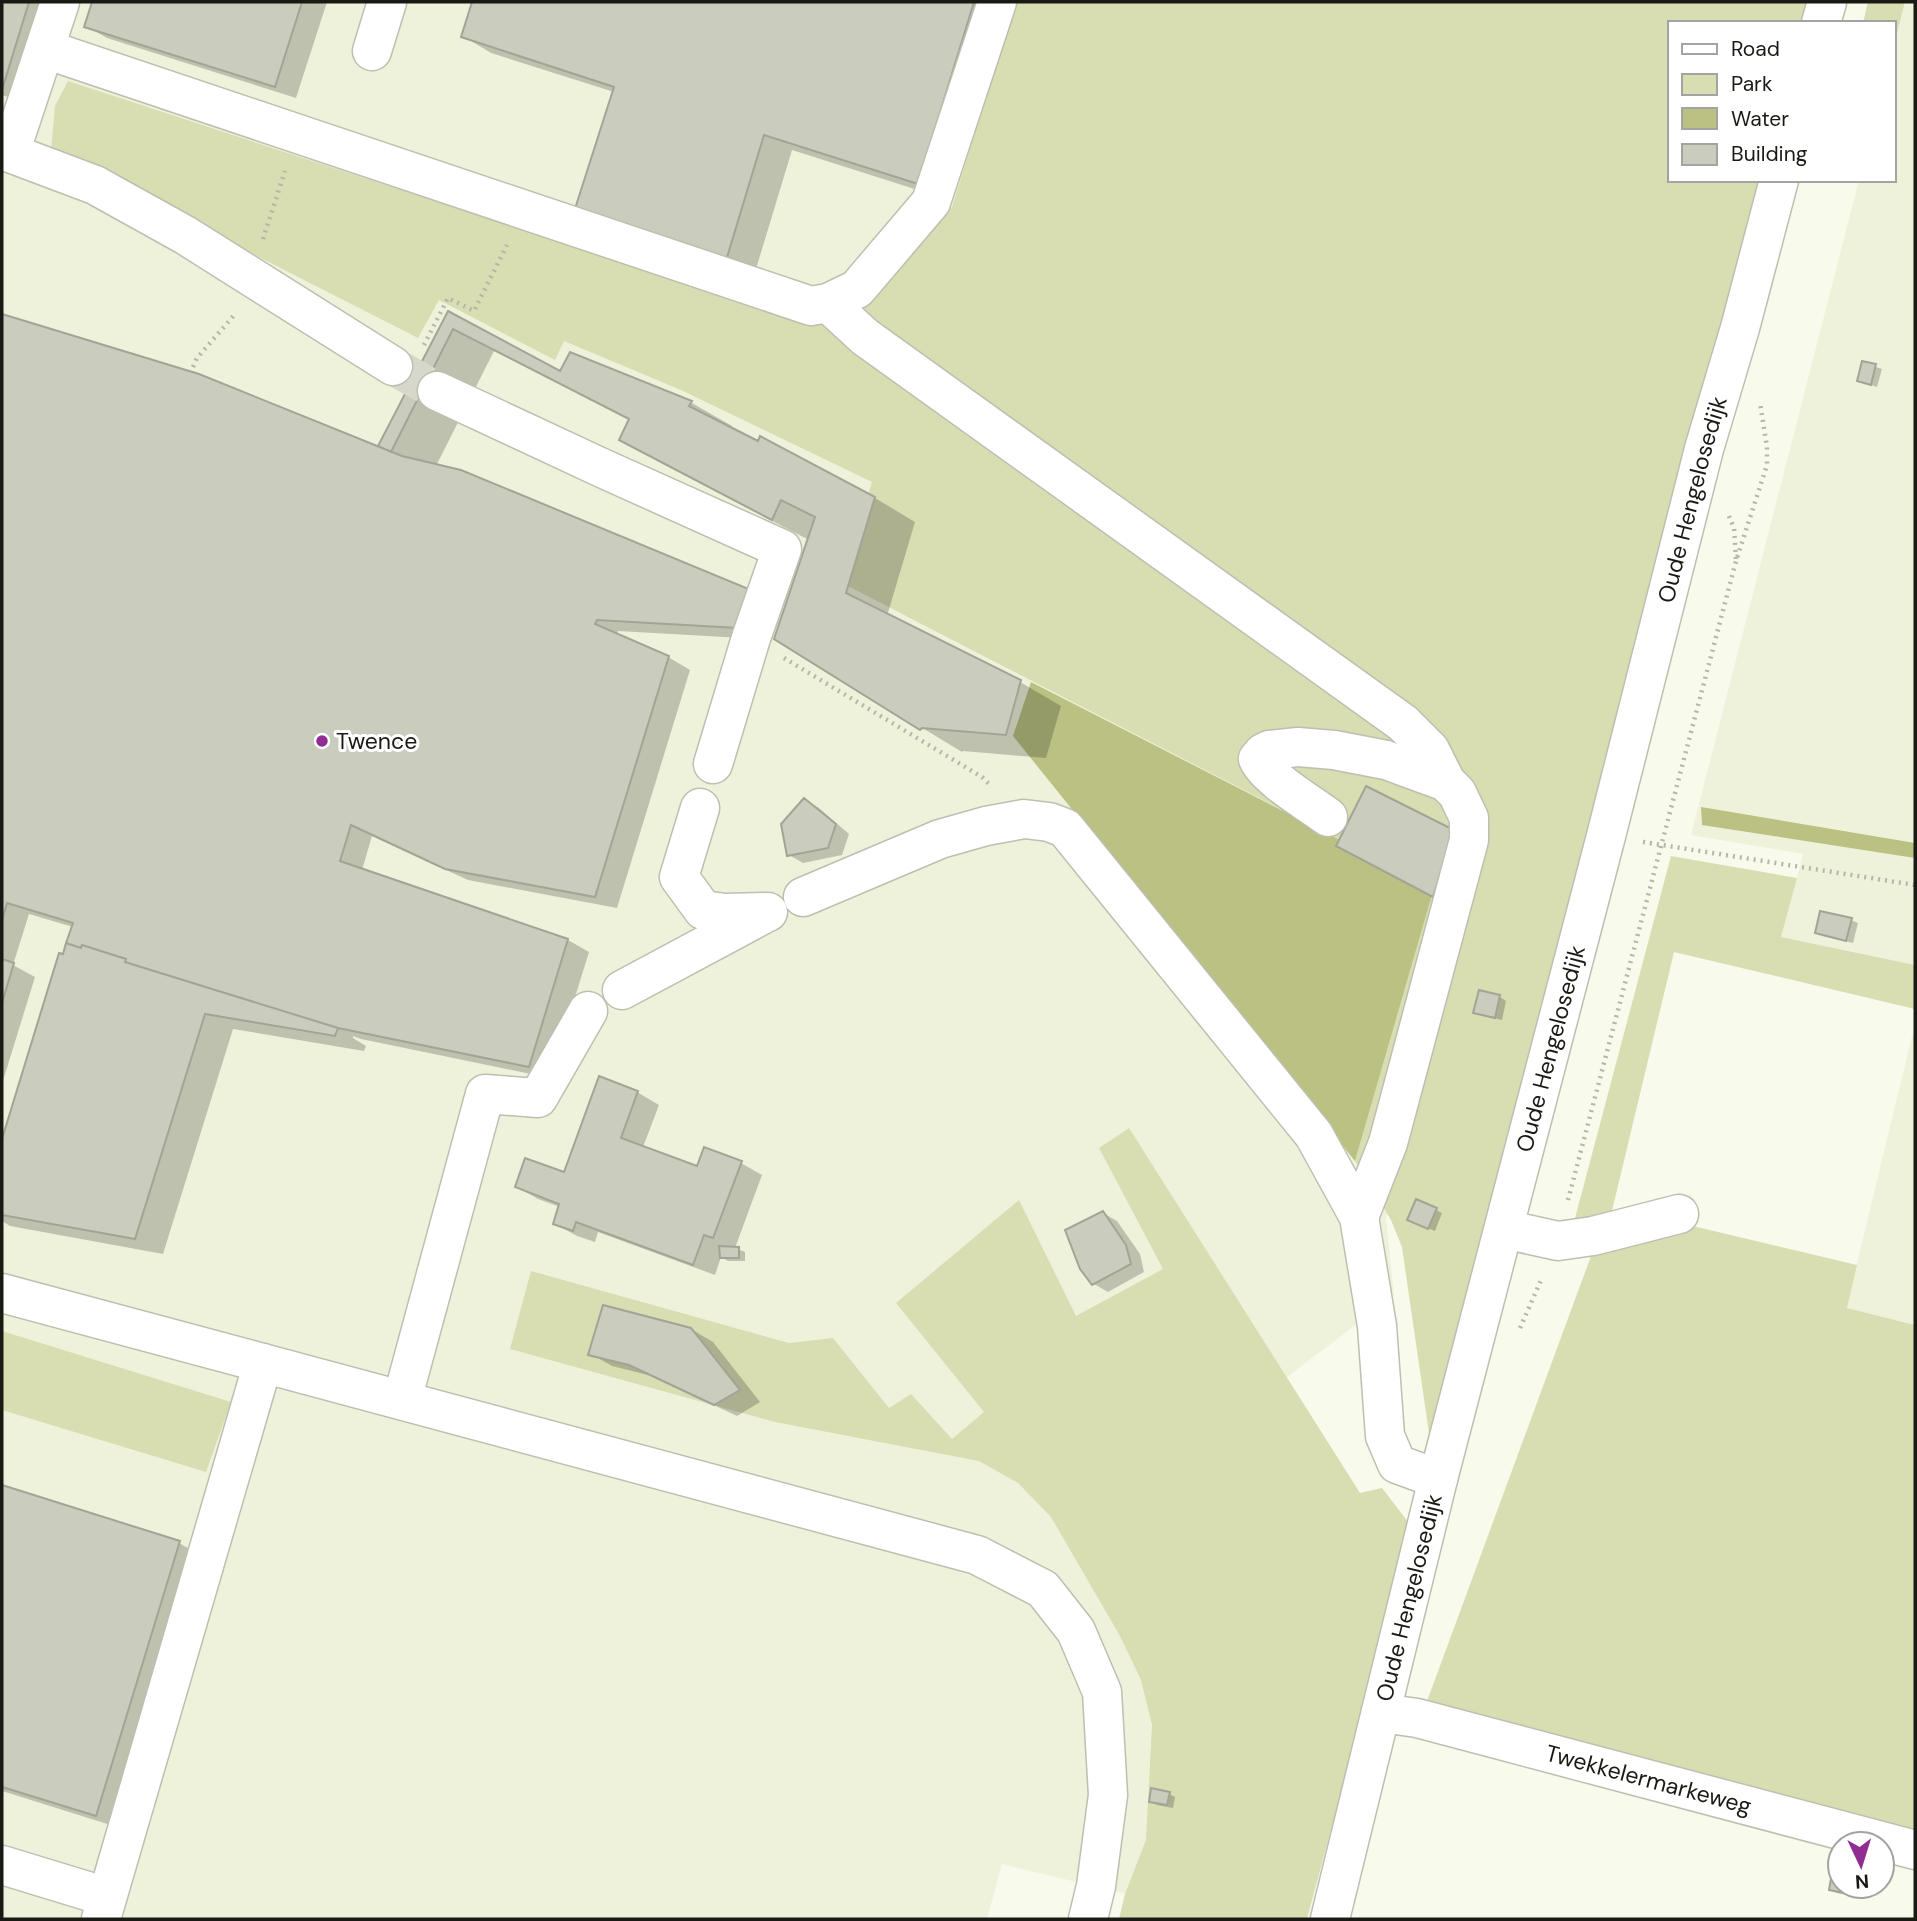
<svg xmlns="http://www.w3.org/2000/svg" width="1917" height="1921" viewBox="0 0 1917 1921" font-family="'DM Sans',sans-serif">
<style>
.built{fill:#eff2db}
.green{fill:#d8ddb2}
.water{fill:#bac182}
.shadow{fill:#0003}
.building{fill:#caccbd;stroke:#a2a496;stroke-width:2}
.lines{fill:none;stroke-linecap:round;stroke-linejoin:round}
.minor-tunnel{stroke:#d7d8cb;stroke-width:38;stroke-dasharray:38 19;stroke-linecap:butt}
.minor-casing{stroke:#bdbfb0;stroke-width:41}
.path{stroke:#b5b6aa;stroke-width:4.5;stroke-dasharray:2 5;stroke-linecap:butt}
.minor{stroke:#fff;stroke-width:38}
.poi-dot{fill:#912c92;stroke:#fff;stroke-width:2.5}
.labels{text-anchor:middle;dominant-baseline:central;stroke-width:6;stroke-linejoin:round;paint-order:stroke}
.street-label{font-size:23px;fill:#1a1a15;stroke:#fff}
.poi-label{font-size:23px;fill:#1a1a15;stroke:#fff;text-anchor:start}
</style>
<rect width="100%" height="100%" fill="#f8faeb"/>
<path class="built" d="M2,2H1665L1499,776L1386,1217L1394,1296L1287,1377L1143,1898L1002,1864L987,1919H2Z
M1905,2H1915V965L1781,937L1803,854L1691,835L1859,180H1894V45Z
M1915,1024V1325L1846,1308Z"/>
<path class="green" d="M1018,2H1814L1809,23H1670V180H1767L1432,1454L1402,1247L1391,1220L1355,1161L1434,888L842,583L872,482L681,390L564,341L555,360L439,300L418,338L51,151L55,106L68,81L813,325L872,302L952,207L979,120Z
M1868,2H1905L1894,45V23H1863Z
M1671,856L1797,878L1781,937L1915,965V1009L1674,952L1610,1219L1574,1222Z
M1129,1128L1360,1493L1382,1488L1412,1527L1307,1919H1119L1125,1894L1146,1840L1152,1725L1141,1680L1120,1636L1051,1517L1018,1483L979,1461L775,1422L510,1349L531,1271L789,1343L833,1338L889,1408L911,1394L952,1439L984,1412L896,1303L1019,1200L1076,1316L1163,1269L1099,1148Z
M1680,1223L1857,1265L1847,1308L1915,1325V1837L1426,1704L1591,1256Z
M2,1331L231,1402L206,1472L2,1410Z"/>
<path class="water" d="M1031,682L1434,888L1355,1161L1013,736Z
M1701,807L1915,843V858L1702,825Z"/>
<path class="shadow" d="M2,2H55L23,102L2,95Z
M93,2H327L296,98L107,38L86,26Z
M474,2H1007L946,199L792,150L753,279L604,230L614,92L491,53L463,36Z
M449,313L561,373L571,354L692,403L732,426L730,429L759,443L761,439L875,498L915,522L887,616L1020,682L1061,706L1046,758L963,751L962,752L776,639L809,540L661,463L621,440L630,420L494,351L436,466L760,639L618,631L617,635L668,657L690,670L617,908L468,880L372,836L362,870L568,940L589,952L550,1078L361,1039L353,1036V1038L366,1046L364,1051L233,1029L163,1254L10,1226L2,1221V1145L60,955L64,956L73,927L29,914L13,965L35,977L2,1084V315L198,375L379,449Z
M1864,363L1882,369L1877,387L1859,381Z
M805,800L819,808L849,834L842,855L803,863L789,855Z
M1851,920L1858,923L1853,943L1823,936L1817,933Z
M1480,992L1500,997L1506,1001L1502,1020L1482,1015L1475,1012Z
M637,1092L659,1105L643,1147L698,1169L741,1163L762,1175L735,1248L745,1252V1261H728L721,1257L715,1275L598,1232L595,1242L577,1236L555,1224L560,1207L538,1199L517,1187L565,1174Z
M1436,1210L1442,1213L1435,1231L1415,1223Z
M1103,1213L1117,1221L1140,1254L1144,1272L1108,1292L1094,1284Z
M691,1329L713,1342L760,1402L737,1416L652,1376L612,1366L591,1354Z
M2,1487L179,1543L200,1555L117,1827L2,1791Z
M1169,1794L1175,1797L1173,1808L1157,1805L1151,1801Z
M1840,1870V1886H1861L1859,1897L1837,1893L1831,1889Z"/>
<path class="building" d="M2,2H29L2,90Z
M92,2H302L275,87L84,27Z
M472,2H974L918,184L764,135L725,264L573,215L614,87L461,37Z
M448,311L560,371L570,352L692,401L689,406L758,441L760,436L875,497L846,593L1021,680L1006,735L922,728L920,730L774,639L815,517L781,500L772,520L619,440L629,419L453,329L391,452L378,446Z
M2,314L199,374L402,456L461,470L751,590L738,628L597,620L595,624L669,656L595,897L445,869L351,825L340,861L568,939L529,1067L338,1028L125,962L126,959L82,945L81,948L66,943L73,923L7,903L2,921Z
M1862,361L1876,364L1871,385L1857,381Z
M1366,786L1454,830L1433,897L1336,846Z
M804,798L836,824L828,848L787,856L781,824Z
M1820,911L1852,918L1846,941L1815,933Z
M66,943L81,948L82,945L126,959L125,962L338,1028L335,1036L205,1014L135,1239L2,1215V1139L59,953L63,954Z
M2,959L14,963L2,1003Z
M1479,990L1500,995L1495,1018L1473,1013Z
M599,1076L638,1091L621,1138L697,1166L704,1147L742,1161L713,1238L704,1235L693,1265L576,1222L573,1231L553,1224L559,1204L515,1187L525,1158L564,1172Z
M1416,1199L1437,1208L1428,1229L1407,1220Z
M1103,1211L1126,1245L1131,1264L1092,1285L1080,1269L1065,1230Z
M719,1246L739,1247V1258H720Z
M603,1305L691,1328L740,1390L714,1405L629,1365L588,1355Z
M2,1485L180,1541L96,1816L2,1787Z
M1151,1788L1170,1792L1167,1805L1149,1802Z
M1833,1867L1840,1868V1886H1855L1853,1895L1829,1890Z"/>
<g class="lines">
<path class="minor-tunnel" d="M393,366L437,391"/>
<defs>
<g id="minor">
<path d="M1821,23L1827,2"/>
<path d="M45,49L811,306L828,303L857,289L931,202L997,2"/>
<path d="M372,51L387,2"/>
<path d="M2,150L95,185L185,235L393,366"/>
<path d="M10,153L60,2"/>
<path d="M828,303L865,337L1403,723L1430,750L1446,782"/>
<path d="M437,391L602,468L782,549L751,638L713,764"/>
<path d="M700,808L679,877L703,910L725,913L768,912"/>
<path d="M1328,817C1311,804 1266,778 1258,759L1263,753L1269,750L1298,747L1334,750L1386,760L1446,782L1457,793L1469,818V840L1388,1143L1359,1217"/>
<path d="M803,897L940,839L986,826L1024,819L1049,822L1065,828L1314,1135L1359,1217L1377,1326L1385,1436L1397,1464L1438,1479"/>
<path d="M622,990L762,915"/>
<path d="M1504,1229L1558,1241L1593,1236L1679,1214"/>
<path d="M2,1293L977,1555L1043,1589L1076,1631L1102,1692L1108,1795L1096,1886L1088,1919"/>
<path d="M402,1400L485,1094L538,1098L588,1011"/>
<path id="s1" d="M1382,1713L1417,1718L1915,1850"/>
<path d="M2,1865L107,1897"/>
<path d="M101,1919L263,1363"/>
<path id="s2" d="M1330,1919L1438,1479L1606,836L1704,449L1740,328L1779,180"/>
</g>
</defs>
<use href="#minor" class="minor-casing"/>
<path class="path" d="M263,239L285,171
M424,345L448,298L474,311L507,245
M193,367L197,358L236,313
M1729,516L1734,528L1736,559
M784,658L982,777L991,786
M1643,842L1915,885
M1568,1200L1736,561L1767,465V447L1760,403
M1520,1328L1542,1278"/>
<use href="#minor" class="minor"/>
</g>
<circle class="poi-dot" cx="322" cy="741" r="7"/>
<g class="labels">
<g class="street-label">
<text stroke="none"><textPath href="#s2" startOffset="1465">Oude Hengelosedijk</textPath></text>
<text stroke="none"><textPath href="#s2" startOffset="898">Oude Hengelosedijk</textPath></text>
<text stroke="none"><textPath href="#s2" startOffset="331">Oude Hengelosedijk</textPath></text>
<text stroke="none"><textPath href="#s1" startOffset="275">Twekkelermarkeweg</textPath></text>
</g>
<g class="poi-label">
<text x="336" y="741">Twence</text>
</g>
</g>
<rect width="1917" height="1921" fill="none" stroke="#1a1a15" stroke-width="7"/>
<rect x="1668" y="21" width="228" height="161" fill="#ffffff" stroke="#a3a3a1" stroke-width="2"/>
<rect x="1682" y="44" width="35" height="10" fill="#ffffff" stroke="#a3a3a1" stroke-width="2"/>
<text x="1731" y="56" font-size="21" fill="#1a1a15">Road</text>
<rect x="1682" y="74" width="35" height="21" fill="#d8ddb2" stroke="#a3a3a1" stroke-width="2"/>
<text x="1731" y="91" font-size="21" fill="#1a1a15">Park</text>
<rect x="1682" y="108" width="35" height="21" fill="#bac182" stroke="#a3a3a1" stroke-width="2"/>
<text x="1731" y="126" font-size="21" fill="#1a1a15">Water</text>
<rect x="1682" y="144" width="35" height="21" fill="#caccbd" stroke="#a3a3a1" stroke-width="2"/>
<text x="1731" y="161" font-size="21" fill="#1a1a15">Building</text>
<g transform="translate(1861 1865) rotate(176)"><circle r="33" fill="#ffffff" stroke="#a3a3a1" stroke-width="2"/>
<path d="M0-5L12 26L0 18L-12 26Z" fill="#912c92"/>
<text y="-10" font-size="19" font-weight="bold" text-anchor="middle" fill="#1a1a15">N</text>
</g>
</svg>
